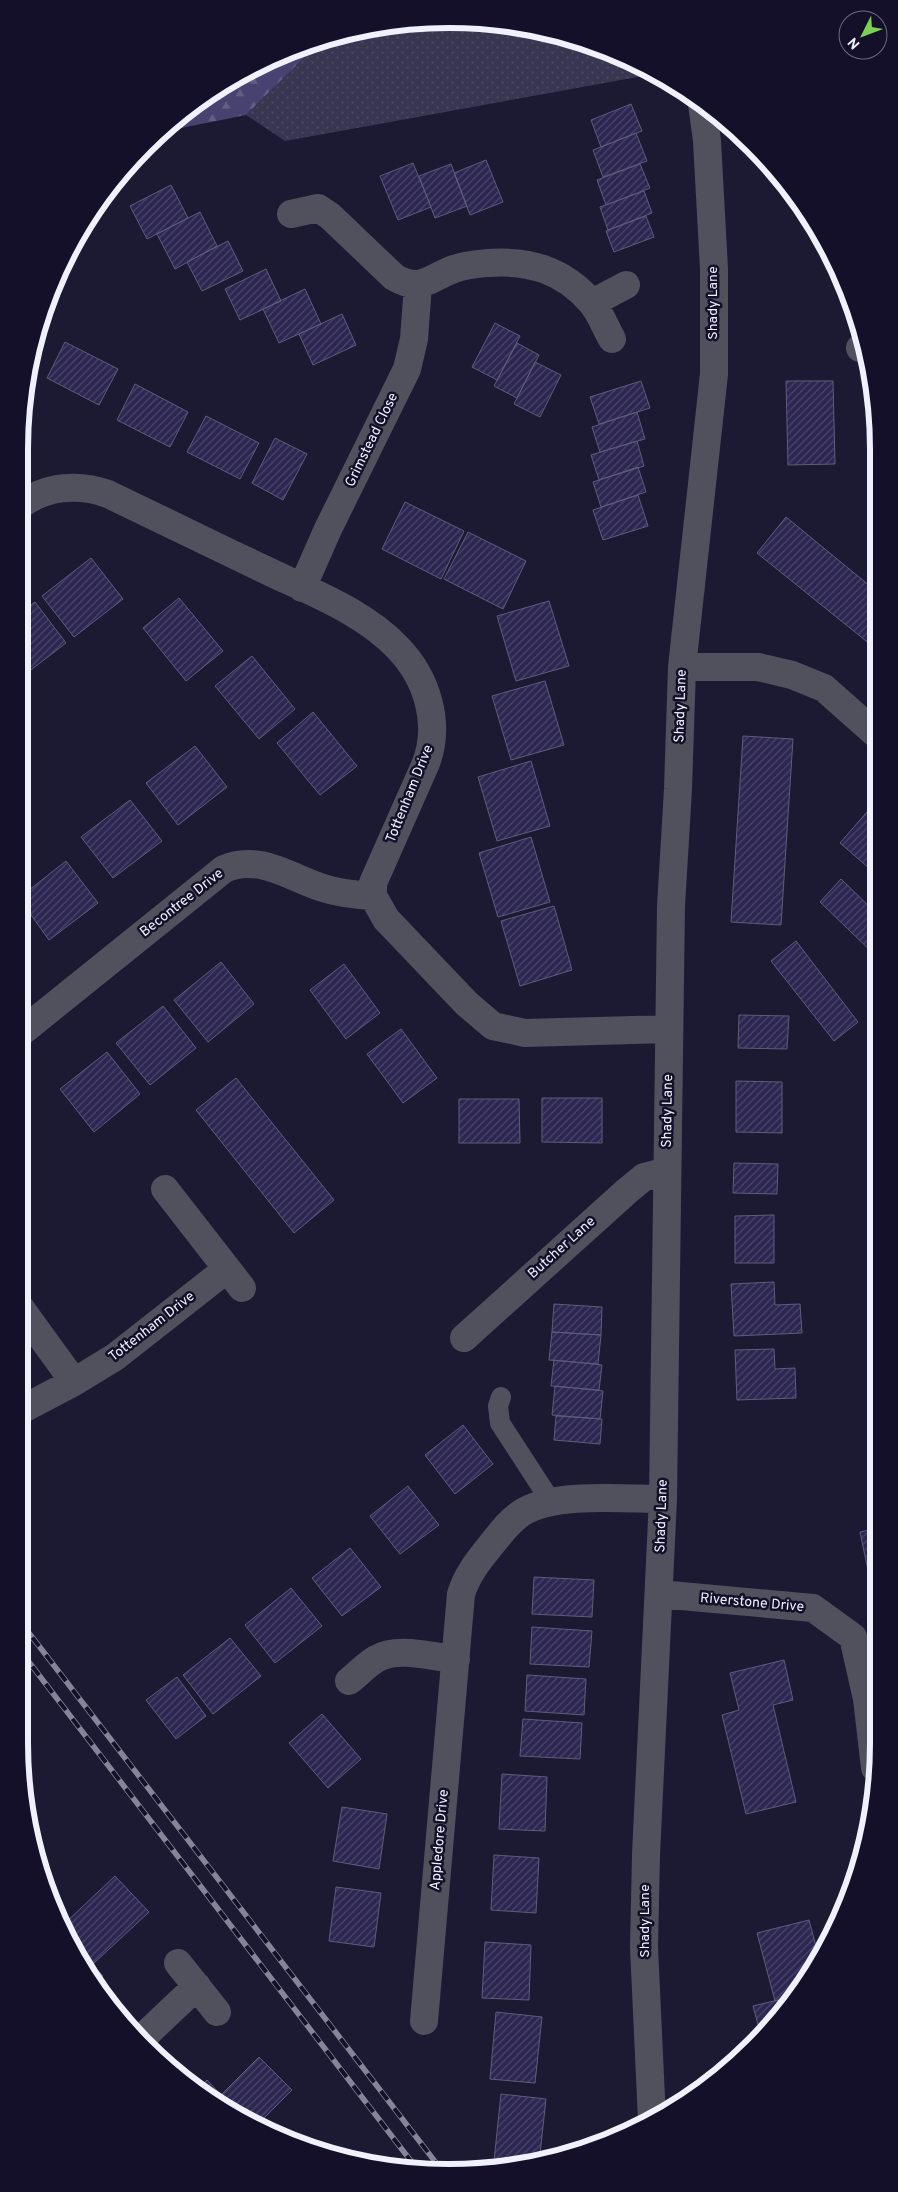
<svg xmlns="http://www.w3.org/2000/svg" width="898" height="2192" viewBox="0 0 898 2192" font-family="Overpass,sans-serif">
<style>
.grass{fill:url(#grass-dots)}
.forest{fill:url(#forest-firs)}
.building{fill:url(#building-hatch);stroke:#5e5c7a}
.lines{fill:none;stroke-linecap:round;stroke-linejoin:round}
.service{stroke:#51505d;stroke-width:20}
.minor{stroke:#51505d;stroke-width:28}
.rail-casing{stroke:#858498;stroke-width:5.5}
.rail{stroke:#141029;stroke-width:4;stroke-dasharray:11;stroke-linecap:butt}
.labels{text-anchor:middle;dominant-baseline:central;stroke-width:5;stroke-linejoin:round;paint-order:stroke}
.street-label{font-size:14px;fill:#f0f0fe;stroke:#141029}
.rim{fill:none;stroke:#f0f0fe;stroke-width:6}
</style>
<defs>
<pattern id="grass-dots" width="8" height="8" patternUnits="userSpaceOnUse" patternTransform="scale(1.25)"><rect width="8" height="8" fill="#383651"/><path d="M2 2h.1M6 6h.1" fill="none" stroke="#4b4a62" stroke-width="1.8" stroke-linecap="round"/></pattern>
<pattern id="forest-firs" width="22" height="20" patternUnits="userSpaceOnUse" patternTransform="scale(1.25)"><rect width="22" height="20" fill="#474270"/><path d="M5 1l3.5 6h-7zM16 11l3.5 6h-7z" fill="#625e85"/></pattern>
<pattern id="building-hatch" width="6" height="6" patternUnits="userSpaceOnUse" patternTransform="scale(1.25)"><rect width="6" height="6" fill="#2c2651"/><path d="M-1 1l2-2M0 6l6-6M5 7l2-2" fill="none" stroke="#4b466b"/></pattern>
</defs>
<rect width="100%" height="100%" fill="#1c1a33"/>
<path class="grass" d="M421,20L505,22L587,41L654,74L285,141L246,115L324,38L337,33Z"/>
<path class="forest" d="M324,38L246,115L161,132L187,108L258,63Z"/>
<path class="building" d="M631,104L642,131L601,147L591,120Z
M636,133L647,161L603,177L593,150Z
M486,160L503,202L470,215L454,173Z
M413,163L431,207L398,220L380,176Z
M451,164L467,206L435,218L419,176Z
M640,164L650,188L606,205L597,180Z
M171,185L188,218L147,239L130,206Z
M644,191L652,213L608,230L600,207Z
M200,212L217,246L175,269L157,234Z
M646,216L654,237L614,252L606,231Z
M228,241L243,271L202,291L187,262Z
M266,269L281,301L240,320L225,289Z
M305,289L321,324L279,343L263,309Z
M342,314L356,345L313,365L299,334Z
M495,323L520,336L497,380L472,367Z
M65,342L118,369L99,405L47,378Z
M517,343L539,355L517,398L494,386Z
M535,362L561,375L540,417L514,404Z
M641,381L650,408L599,424L590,397Z
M786,381H833L835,464L788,465Z
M135,384L188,412L170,447L117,420Z
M637,412L645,439L600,452L592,427Z
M206,416L259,443L240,479L187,452Z
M275,438L307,454L283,500L252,483Z
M637,441L644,466L599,480L591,455Z
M638,467L646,492L601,507L593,482Z
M638,495L648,526L603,540L593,510Z
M405,502L464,531L441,579L382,549Z
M786,517L876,591V649L757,553Z
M468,532L526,561L503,609L444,579Z
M91,558L123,599L74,637L42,596Z
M179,598L223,651L186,681L143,628Z
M549,601L569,666L516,681L497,616Z
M35,602L66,643L19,679V614Z
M252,656L295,709L259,739L215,686Z
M545,681L564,745L511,760L492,696Z
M313,712L357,766L320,795L277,743Z
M743,736L793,739L781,925L731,922Z
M195,746L227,787L178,825L146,783Z
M531,761L550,826L497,841L478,777Z
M130,800L162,841L113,878L81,837Z
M873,805L877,809V875L840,843Z
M531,837L550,902L498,917L479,853Z
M66,861L98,903L49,940L19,898Z
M841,879L877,914V957L820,902Z
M554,906L572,970L520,986L501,921Z
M796,941L858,1022L834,1041L771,961Z
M19,947L28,959L19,966Z
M221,962L254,1004L208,1042L174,1000Z
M344,964L380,1013L346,1039L310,990Z
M163,1006L196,1048L150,1085L116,1043Z
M739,1015L789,1016L787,1049L738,1048Z
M401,1029L437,1078L403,1103L367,1054Z
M107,1052L140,1094L94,1132L60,1089Z
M236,1078L334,1200L294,1233L196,1110Z
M877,1079V1094L870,1087Z
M736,1081L782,1082V1133L736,1132Z
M542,1098H602V1143L542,1142Z
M459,1099H519L520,1143H459Z
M734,1163L778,1164L777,1194L733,1193Z
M774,1215V1263H735V1216Z
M774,1282L775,1305L800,1304L802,1333L734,1336L731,1284Z
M554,1304L602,1307L601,1335L552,1332Z
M552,1332L601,1335L598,1364L549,1360Z
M774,1349L775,1369L795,1368L796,1398L737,1400L735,1350Z
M554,1360L602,1365L599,1390L551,1386Z
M555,1386L603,1391L600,1419L552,1415Z
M556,1416L602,1419L600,1444L554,1440Z
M463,1425L493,1464L455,1494L425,1455Z
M408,1486L439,1525L400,1554L370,1516Z
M879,1528V1578L870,1580L860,1532Z
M350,1548L381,1587L342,1616L312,1578Z
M534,1577L594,1580L592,1617L532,1614Z
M291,1588L322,1626L275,1663L245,1625Z
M532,1627L592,1631L589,1667L530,1664Z
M230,1638L261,1676L213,1714L183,1675Z
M784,1660L793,1700L773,1705L796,1802L746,1814L722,1715L739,1710L730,1673Z
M527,1675L586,1679L584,1715L525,1711Z
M177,1677L206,1716L176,1739L146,1700Z
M322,1714L361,1759L328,1788L289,1743Z
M523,1719L582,1723L580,1759L520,1756Z
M502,1774L547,1777L545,1831L499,1829Z
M342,1807L387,1814L379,1869L333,1861Z
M494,1855L539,1858L536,1913L491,1910Z
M115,1876L149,1912L93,1964L66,1936L62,1926Z
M336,1887L381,1893L374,1947L329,1941Z
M809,1920L818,1954L795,1996L775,2001L757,1933Z
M71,1941L103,1976L95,1984L76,1958L69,1942Z
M485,1942L531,1945L529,2000L482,1998Z
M795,1996L790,2005L761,2036L753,2006Z
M496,2012L542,2017L535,2083L490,2079Z
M259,2057L292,2090L256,2126L247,2121L221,2095Z
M207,2080L239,2114L236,2117L200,2088Z
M501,2094L546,2099L539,2163L533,2165L494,2161Z"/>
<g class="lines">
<path class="service" d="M501,1397L498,1406L500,1423L552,1503"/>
<path class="minor" d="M291,214L318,208L330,216L394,277C421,293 429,278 454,269C464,265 477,264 488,263C529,260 563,270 591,302C600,312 605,327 612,339
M592,303L626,285
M860,348L862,347
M19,506C45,486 78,483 108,494C162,520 217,547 272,573C314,593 365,613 398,648C427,678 441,723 426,763L373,883V896L386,919L467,1004L493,1026L525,1033L669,1029
M302,588L328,529L407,369L414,339L418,285
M682,667H758L792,675L824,688L876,734
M19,1034L224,869C258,854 288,876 320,887C337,893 355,895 373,896
M165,1189L242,1288
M19,1306L74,1382
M464,1338L627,1191L644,1177L667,1171
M19,1411L74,1382L115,1357L227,1269
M659,1594L813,1608L853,1637L867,1699L875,1768
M349,1681C358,1674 366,1665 376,1659C398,1646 432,1657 456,1659
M178,1963L217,2012
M424,2021L461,1594C467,1575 478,1561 491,1545C500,1534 509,1521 523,1512C556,1492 625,1499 663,1499
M141,2039L197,1986
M652,2120L644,1947L646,1855L663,1499L671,906L678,789L682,667L714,374V269L707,141L702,104"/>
<defs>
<path id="rail" d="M19,1620L440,2168
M19,1649L417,2169"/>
</defs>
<use href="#rail" class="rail-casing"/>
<use href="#rail" class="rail"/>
</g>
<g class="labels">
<g class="street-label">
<text transform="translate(713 303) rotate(-90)">Shady Lane</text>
<text transform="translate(372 440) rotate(-64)">Grimstead Close</text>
<text transform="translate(681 706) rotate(-88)">Shady Lane</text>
<text transform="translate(410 794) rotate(-68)">Tottenham Drive</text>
<text transform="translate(182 903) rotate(-38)">Becontree Drive</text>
<text transform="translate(668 1111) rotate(-89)">Shady Lane</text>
<text transform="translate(562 1248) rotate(-42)">Butcher Lane</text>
<text transform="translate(152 1327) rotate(-38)">Tottenham Drive</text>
<text transform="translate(662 1516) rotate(-88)">Shady Lane</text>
<text transform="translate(752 1603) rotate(5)">Riverstone Drive</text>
<text transform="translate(440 1840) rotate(-85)">Appledore Drive</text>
<text transform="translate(645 1921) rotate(-90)">Shady Lane</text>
</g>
</g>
<path d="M0 0H898V2192H0ZM449 28H449A421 421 0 0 1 870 449V1743A421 421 0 0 1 449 2164H449A421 421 0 0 1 28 1743V449A421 421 0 0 1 449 28Z" fill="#141029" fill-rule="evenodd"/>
<path class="rim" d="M449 28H449A421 421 0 0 1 870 449V1743A421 421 0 0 1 449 2164H449A421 421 0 0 1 28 1743V449A421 421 0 0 1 449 28Z"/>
<g transform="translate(863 35) rotate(228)"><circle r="24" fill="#141029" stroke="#6c6a7e"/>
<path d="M0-4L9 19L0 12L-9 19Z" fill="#7cd155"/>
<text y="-8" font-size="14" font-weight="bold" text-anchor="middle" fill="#f0f0fe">N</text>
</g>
</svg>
